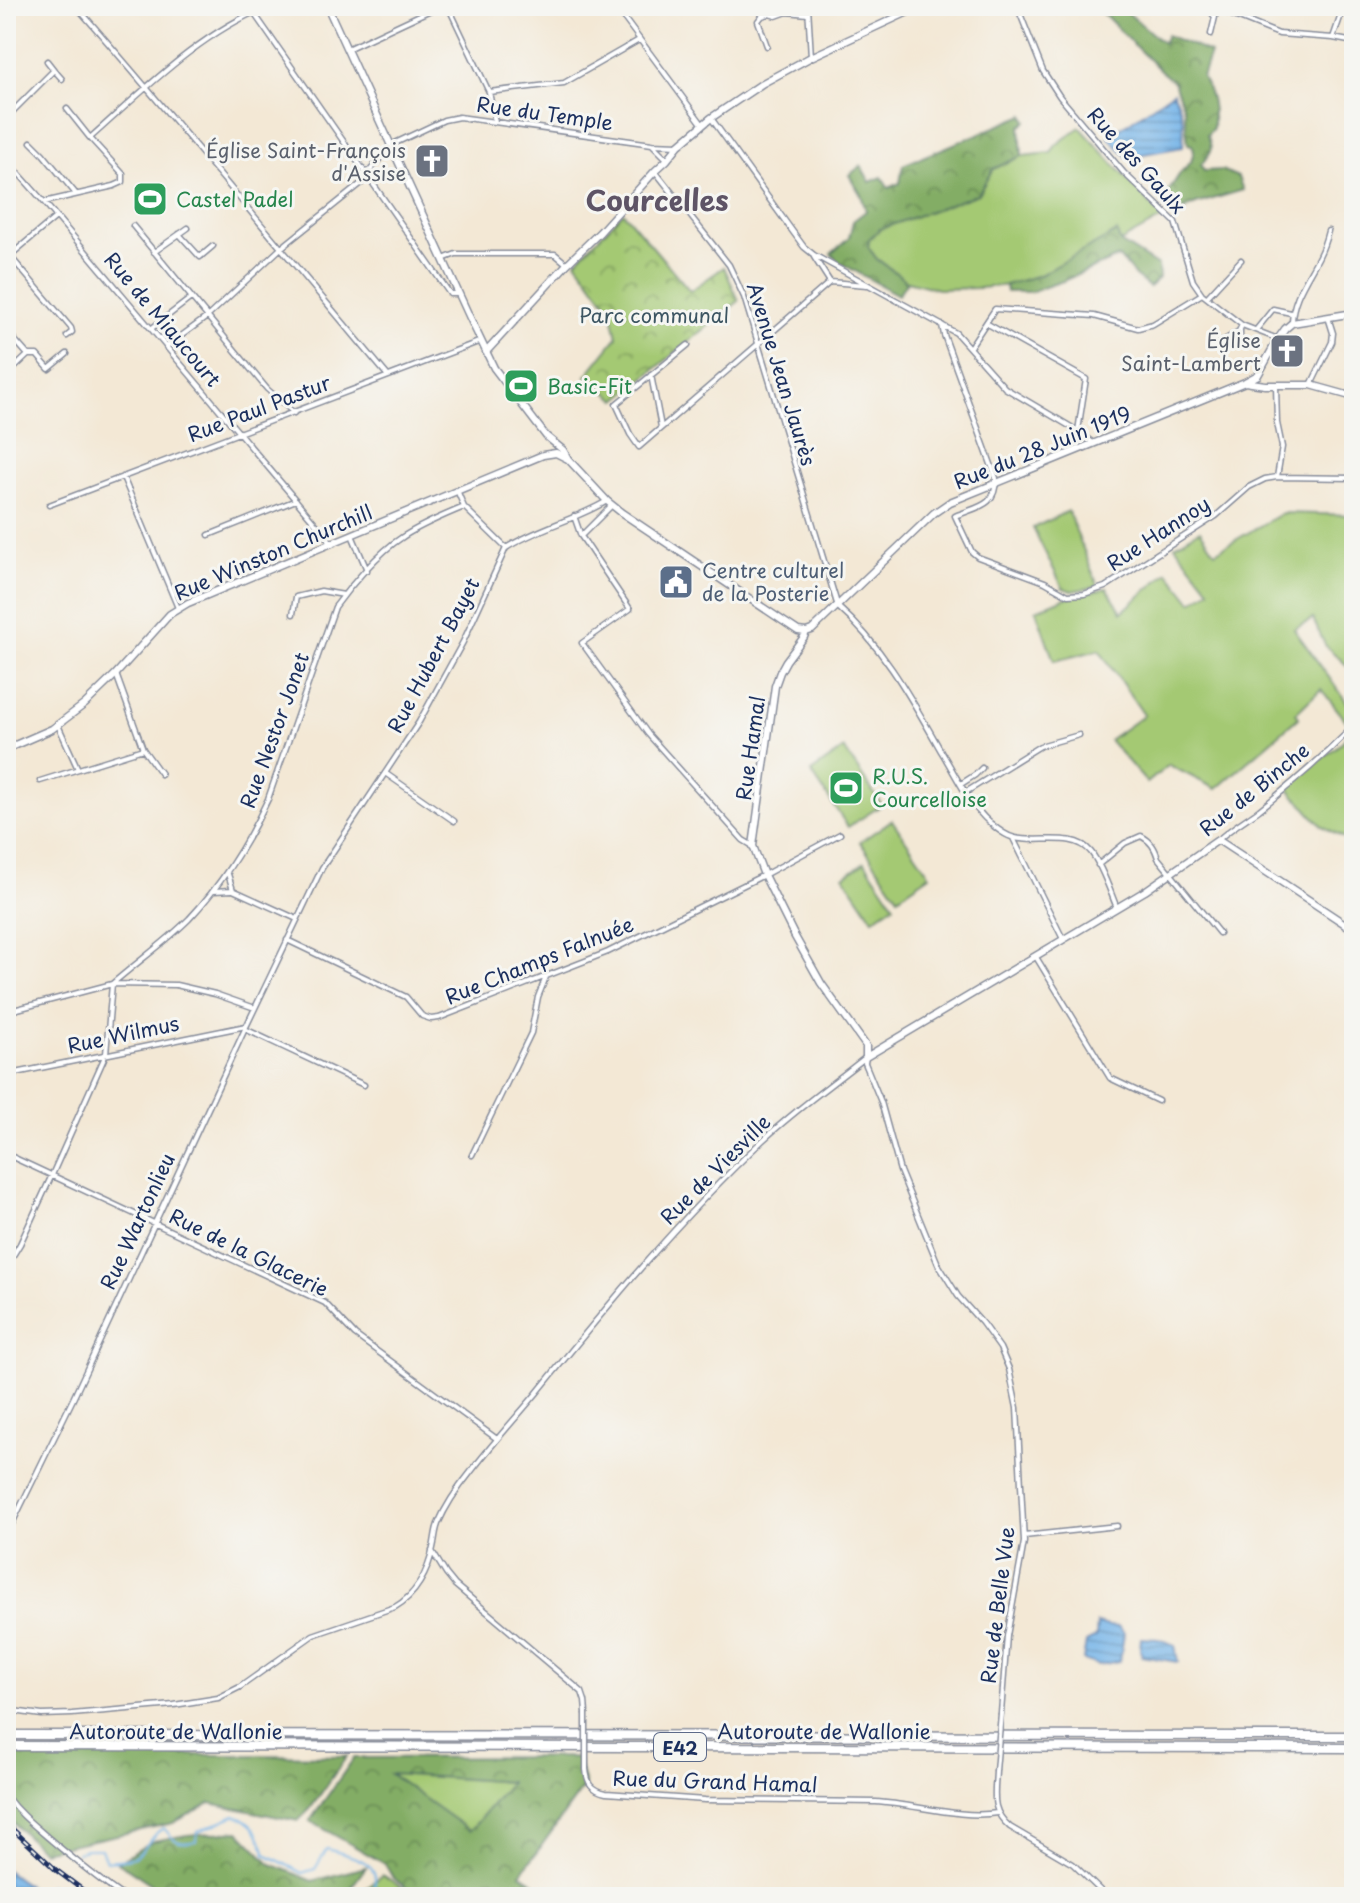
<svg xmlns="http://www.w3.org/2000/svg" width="1360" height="1903" viewBox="0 0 1360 1903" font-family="'Playpen Sans',sans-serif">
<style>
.green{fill:#a4c973;stroke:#607c68;stroke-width:2}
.forest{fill:url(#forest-crowns);stroke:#4f6e62;stroke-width:2;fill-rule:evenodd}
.wetland{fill:url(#wetland-marsh);stroke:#607c68;stroke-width:2}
.park{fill:url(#park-crowns);stroke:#607c68;stroke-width:2}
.water{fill:url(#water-rules);stroke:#4872a3;stroke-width:2}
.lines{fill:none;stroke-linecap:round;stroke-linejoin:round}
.stream{stroke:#74b4e8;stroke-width:2}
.street-casing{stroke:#878c9a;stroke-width:7}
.secondary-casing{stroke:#878c9a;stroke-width:9}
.highway-casing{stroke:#878c9a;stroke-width:11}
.street{stroke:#fff;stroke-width:4}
.secondary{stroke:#fff;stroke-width:6}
.highway{stroke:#fff;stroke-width:8}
.rail-casing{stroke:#1b2f5e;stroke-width:5}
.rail{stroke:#f6f6f2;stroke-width:2;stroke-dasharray:6;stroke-linecap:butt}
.street-bridge-casing{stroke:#878c9a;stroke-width:7;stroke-linecap:butt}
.street-bridge{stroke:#fff;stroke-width:4}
.labels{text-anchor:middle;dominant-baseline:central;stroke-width:6;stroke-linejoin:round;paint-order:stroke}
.shield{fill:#f6f6f2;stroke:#5d6b8a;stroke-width:2}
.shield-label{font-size:18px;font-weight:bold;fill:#1b2f5e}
.street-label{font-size:20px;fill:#1b2f5e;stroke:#f6f6f2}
.worship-label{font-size:20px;fill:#5b616d;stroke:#f6f6f2;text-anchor:end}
.leisure-label{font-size:20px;fill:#27864d;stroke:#f6f6f2;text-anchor:start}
.park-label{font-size:20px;fill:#3d5663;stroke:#f6f6f2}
.service-label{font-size:20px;fill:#4e5e75;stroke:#f6f6f2;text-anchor:start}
.district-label{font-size:28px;font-weight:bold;fill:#5e5466;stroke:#f6f6f2}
</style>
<defs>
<pattern id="forest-crowns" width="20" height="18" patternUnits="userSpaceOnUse" patternTransform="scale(2)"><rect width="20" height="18" fill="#83ad65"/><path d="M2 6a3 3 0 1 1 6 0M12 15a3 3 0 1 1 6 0" fill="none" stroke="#6a8d56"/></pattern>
<pattern id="wetland-marsh" width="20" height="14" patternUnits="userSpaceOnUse" patternTransform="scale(2)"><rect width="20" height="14" fill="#a4c973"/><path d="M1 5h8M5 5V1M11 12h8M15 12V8" fill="none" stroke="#85a462"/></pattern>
<pattern id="park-crowns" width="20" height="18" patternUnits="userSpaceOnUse" patternTransform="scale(2)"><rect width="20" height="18" fill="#a4c973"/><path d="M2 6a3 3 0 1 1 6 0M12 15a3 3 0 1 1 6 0" fill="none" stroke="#85a462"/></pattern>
<pattern id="water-rules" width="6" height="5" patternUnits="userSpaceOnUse" patternTransform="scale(2)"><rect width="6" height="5" fill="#74b4e8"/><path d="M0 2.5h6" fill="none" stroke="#5e93bf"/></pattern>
</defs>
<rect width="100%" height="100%" fill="#f6f6f2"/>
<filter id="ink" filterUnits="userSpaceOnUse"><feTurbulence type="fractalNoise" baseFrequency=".0125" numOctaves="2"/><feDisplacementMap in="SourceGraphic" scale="16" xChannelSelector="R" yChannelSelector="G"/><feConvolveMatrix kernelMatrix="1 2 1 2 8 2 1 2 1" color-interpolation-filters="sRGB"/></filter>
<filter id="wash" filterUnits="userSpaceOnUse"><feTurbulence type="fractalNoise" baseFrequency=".006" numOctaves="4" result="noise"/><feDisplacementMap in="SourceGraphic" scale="32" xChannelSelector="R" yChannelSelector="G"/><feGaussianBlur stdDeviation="1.8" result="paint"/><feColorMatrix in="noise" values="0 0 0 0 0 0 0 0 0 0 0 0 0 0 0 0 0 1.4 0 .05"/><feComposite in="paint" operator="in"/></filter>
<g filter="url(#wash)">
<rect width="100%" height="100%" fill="#f3e8d5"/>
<path class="green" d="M1080,127L1163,218L1120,242L1059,265L1040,275L1010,285L979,288L938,289L907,281L877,259L868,247L869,239L880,229L978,194L993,169L1022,156L1051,153L1056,145Z
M1068,511L1098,586L1072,591L1063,588L1033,528Z
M1282,513L1354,515V672L1325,645L1313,619L1294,629L1354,712V724L1351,727L1321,689L1296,713L1299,717L1216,789L1169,765L1147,783L1109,740L1144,715L1099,650L1054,661L1036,610L1067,597L1107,588L1122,612L1168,572L1192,602L1210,590L1175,545L1200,530L1215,552Z
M1354,728V843L1322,826L1287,787L1341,743Z
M844,749L882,805L848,827L811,772Z
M892,820L930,875L898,897L860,842Z
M865,862L894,905L873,919L844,876Z
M388,1773L511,1782L470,1831Z"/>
<path class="forest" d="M1096,6H1120L1163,43L1167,35L1210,53L1202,77C1212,94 1214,108 1213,128L1207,135C1214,150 1211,152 1201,165L1204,171L1222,170L1238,177L1243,190L1196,204L1173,216L1161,203L1181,172L1191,162L1194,150L1192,145L1188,144L1184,108L1174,83L1139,50Z
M1024,115L1027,121L1020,127L1022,156L993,169L978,194L880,229L869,239L868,247L877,259L907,281L898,295L839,262L831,254L849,238L853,221L866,211L861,195L849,175L861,166L870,182L882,177L889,188L900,183L903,165Z
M1117,232L1120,242L1158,266L1159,278L1149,287L1135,276L1119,257L1063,281L1030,292H1006L1005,285L1040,275Z
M6,1753L347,1756L310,1809L298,1821L210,1803L173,1823L42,1851L6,1816Z
M577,1757L585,1785L521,1874L554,1897H419L393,1878L385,1864L310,1821L354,1758ZM390,1774L510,1782V1783L470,1831Z
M239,1831L271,1864L312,1881L366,1867L344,1897H171L118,1862L153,1841L187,1835Z"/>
<path class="wetland" d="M383,1875L415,1897H353Z"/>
<path class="park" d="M623,212L690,291L724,267L739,301L617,400L586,376L617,337L611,309L576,261Z"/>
<path class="water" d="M1173,92C1184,113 1184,125 1183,147L1127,157L1108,137Z
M1097,1623L1108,1626L1119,1627L1124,1633L1120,1661L1098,1665L1083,1660L1086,1642L1096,1637Z
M1141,1638L1158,1639L1175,1645L1178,1662L1142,1656L1140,1650Z
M6,1870L43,1897H6Z"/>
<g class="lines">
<path class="stream" d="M77,1853L85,1849H101L106,1861C115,1860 126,1860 134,1857C148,1851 147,1836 164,1828C174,1842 179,1845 196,1841L197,1832L235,1815C256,1822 259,1834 266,1854L302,1873L315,1869L327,1849C349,1856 385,1860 373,1891L376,1897
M44,1891L50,1884"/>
</g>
</g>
<g filter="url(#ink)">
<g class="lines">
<defs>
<path id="street" d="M76,6C183,128 284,253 388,376
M249,6L450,294H459
M448,6L489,92L495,122
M615,6L703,125
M766,6L769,14
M808,6L811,57
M1017,6L1043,71L1060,97L1124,173L1175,222L1193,281L1202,294L1242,325L1278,339
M1206,6L1215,17L1211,34
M1209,6L1279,34L1333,38L1354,42
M1333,38L1344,6
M767,46L758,21L762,16L769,14L776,16L787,12L808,14
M347,49L439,6
M47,61L54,70
M489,92L564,83L639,40
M6,118L54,70L62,79
M711,118L793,232L804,247L814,255L956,333L1005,388L1078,431L1093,443
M90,138C143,91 202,31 269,6
M31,142L43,154L76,194
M653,145L667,159
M6,159L44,202L332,543
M655,171L729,265L744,297L838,607C883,646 912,700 941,751C956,775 968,803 989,822C996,828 1005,836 1015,838C1038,844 1074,831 1091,852C1102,866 1110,891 1117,908
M44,202L114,186L123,182V174L90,138L67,109
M133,226L267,389L294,413
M179,234L200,257L213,246
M154,252L188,228
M10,256L71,328L72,332L67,336
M814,257L830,282
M6,259L56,217
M443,259L456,254H555L567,264
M830,282L867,285
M1207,297L1241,260
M986,323L1086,379L1078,431
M1292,323C1292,298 1308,278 1319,256C1323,248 1326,239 1328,231
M942,325L944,335L996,478C996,507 979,506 955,516L972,552L978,557L1045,582L1068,595L1084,594L1105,587L1216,516L1249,487L1265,479L1277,477L1354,478
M152,328L191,298
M1240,329V346
M6,330L28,355
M1256,330L1273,309L1291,313
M688,345L616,404L630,434L639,447L830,282
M1215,346L1239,331L1242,325
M166,347L207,317L281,248L368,178L369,172L391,145L444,120L459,117L652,144L679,145
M970,347L995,309L1094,316L1138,328L1153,324L1202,294
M28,355H37L49,369L67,354
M651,375L661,427
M6,376L28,355
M1276,385L1277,423L1282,447L1277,477
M1311,385L1332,342L1333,333L1328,317
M123,477L178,608
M457,490L464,507L506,548
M49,505L481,341
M574,516L581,536L630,609L582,643L648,734L743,840L753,846
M209,535L296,500
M352,535L367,570
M581,536L612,505
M506,548C538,528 575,520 607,501
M293,614L296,597L321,591L344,595
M116,674L143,749L161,774
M58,725L78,769
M385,773L454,821
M40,781L143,749
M961,784L975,775L982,768
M966,792L1040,746L1079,735
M1013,838L1063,939
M1218,840C1231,828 1245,820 1259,810C1292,784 1324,756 1354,726
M1098,865L1125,843L1141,836C1151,841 1155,848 1158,858L1219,933
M228,874L233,890L297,919
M214,891L232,890
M287,940L406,997L422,1016L431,1019L439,1018L608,952L764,875L840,834
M1036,957L1110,1078L1158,1101
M6,1012L112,984L176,985L215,994L255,1008
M245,1029L364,1085
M866,1057L865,1063L881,1102L900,1171L938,1264L958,1296L982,1323L1000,1348L1009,1369L1017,1408L1024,1542L1007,1636L1001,1713
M6,1075L246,1026
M6,1154L325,1303L355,1335L497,1439
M472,1155L531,1033L538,997L546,977
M6,1267L20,1244L52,1175L106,1054L112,984C137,962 165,943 189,919C223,883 247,844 268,799L335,607C351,585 379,552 401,538C420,525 443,516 464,507
M6,1536L73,1399L245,1029L322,868L419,722L463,642L506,548
M1024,1536L1117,1526
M432,1551L446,1574L455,1585L582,1692L585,1701L586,1713
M6,1710L42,1715L72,1714L174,1705L218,1698L240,1687L313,1635L395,1607C416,1595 428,1572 433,1548C435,1540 435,1532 438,1524C446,1505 457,1489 470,1473C491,1445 514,1420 536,1394C607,1306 680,1218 762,1141C795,1110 831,1085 866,1057
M586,1769C587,1783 592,1790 606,1793L705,1800L876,1802C913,1804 962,1819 997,1813
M996,1771C995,1795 990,1810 1010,1827L1073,1864L1107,1897
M6,1796C19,1814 36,1827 52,1841C76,1861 99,1880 124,1897"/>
<path id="secondary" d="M327,6L470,318L494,368L546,436L563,450L568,459L607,501L622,513L798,631L806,632L812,630L934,513L950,502L1245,382L1258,375L1278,339L1285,329L1292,323L1354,313
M486,352L567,264L600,232L655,171L667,160L679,145L711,118L763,83L811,57L921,6
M1245,382L1265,385H1311L1354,397
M806,632L804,637L786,661L780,672L775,686L753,846L764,875L794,935L821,983L866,1046V1057L1145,891L1218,840L1354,930
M6,749L52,729L85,704L115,675L170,614L188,603L543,455L556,453L568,459"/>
<path id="highway" d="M6,1735L1354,1736
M6,1746L1354,1748"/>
</defs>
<use href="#street" class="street-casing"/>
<use href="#secondary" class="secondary-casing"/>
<use href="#highway" class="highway-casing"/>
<use href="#street" class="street"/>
<use href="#secondary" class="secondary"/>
<use href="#highway" class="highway"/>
<defs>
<path id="rail" d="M6,1823L56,1870L92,1897"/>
</defs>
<use href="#rail" class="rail-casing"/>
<use href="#rail" class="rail"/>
<defs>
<path id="street-bridge" d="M586,1713V1769
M996,1771L1001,1713"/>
</defs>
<use href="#street-bridge" class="street-bridge-casing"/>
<use href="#street-bridge" class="street-bridge"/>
</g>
</g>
<defs>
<symbol id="church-square" viewBox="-11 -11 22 22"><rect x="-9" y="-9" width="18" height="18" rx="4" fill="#6b7280" stroke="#f6f6f2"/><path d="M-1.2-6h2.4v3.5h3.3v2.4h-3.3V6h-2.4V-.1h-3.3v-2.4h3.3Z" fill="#fff"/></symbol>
<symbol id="stadium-square" viewBox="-11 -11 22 22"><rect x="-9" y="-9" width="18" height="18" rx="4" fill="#2e9e5b" stroke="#f6f6f2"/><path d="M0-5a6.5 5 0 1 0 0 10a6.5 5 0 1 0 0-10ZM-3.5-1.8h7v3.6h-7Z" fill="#fff"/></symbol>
<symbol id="civic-square" viewBox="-11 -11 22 22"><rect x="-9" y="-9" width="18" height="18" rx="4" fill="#5c6f8a" stroke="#f6f6f2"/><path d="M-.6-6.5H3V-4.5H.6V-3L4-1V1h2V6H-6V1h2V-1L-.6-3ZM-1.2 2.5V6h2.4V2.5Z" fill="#fff"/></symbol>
</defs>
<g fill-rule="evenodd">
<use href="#church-square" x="412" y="141" width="40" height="40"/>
<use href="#stadium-square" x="130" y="179" width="40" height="40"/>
<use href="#church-square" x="1267" y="331" width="40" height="40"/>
<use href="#stadium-square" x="501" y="366" width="40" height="40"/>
<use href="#civic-square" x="656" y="562" width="40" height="40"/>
<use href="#stadium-square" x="826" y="768" width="40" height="40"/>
</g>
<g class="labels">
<rect class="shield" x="654" y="1733" width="52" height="28" rx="6"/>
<g class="shield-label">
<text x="680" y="1747">E42</text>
</g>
<g class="street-label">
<text transform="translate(545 113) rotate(8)">Rue du Temple</text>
<text transform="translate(1137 160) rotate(48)">Rue des Gaulx</text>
<text transform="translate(163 319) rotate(50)">Rue de Miaucourt</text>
<text transform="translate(782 374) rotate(73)">Avenue Jean Jaurès</text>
<text transform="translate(259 408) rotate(-21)">Rue Paul Pastur</text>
<text transform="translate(1042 447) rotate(-22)">Rue du 28 Juin 1919</text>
<text transform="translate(1158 533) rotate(-33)">Rue Hannoy</text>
<text transform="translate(273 552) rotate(-23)">Rue Winston Churchill</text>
<text transform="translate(433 655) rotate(-62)">Rue Hubert Bayet</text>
<text transform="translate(274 730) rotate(-70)">Rue Nestor Jonet</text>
<text transform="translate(750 748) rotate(-82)">Rue Hamal</text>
<text transform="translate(1254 789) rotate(-39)">Rue de Binche</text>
<text transform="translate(539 960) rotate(-22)">Rue Champs Falnuée</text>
<text transform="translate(123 1034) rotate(-12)">Rue Wilmus</text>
<text transform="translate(715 1169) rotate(-45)">Rue de Viesville</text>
<text transform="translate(137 1221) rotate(-65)">Rue Wartonlieu</text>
<text transform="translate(249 1252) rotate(26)">Rue de la Glacerie</text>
<text transform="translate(997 1605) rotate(-83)">Rue de Belle Vue</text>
<text x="176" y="1731">Autoroute de Wallonie</text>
<text x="824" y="1731">Autoroute de Wallonie</text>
<text transform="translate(715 1781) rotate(2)">Rue du Grand Hamal</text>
</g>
<g class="worship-label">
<text x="406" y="150">Église Saint-François<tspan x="406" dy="23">d'Assise</tspan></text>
<text x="1261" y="340">Église<tspan x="1261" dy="23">Saint-Lambert</tspan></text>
</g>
<g class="leisure-label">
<text x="176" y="199">Castel Padel</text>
<text x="547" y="386">Basic-Fit</text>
<text x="872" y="776">R.U.S.<tspan x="872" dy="23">Courcelloise</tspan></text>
</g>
<g class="park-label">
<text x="654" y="315">Parc communal</text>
</g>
<g class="service-label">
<text x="702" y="570">Centre culturel<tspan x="702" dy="23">de la Posterie</tspan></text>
</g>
<g class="district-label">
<text x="657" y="199">Courcelles</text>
</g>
</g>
<rect width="1360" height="1903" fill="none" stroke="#f6f6f2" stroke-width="32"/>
</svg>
